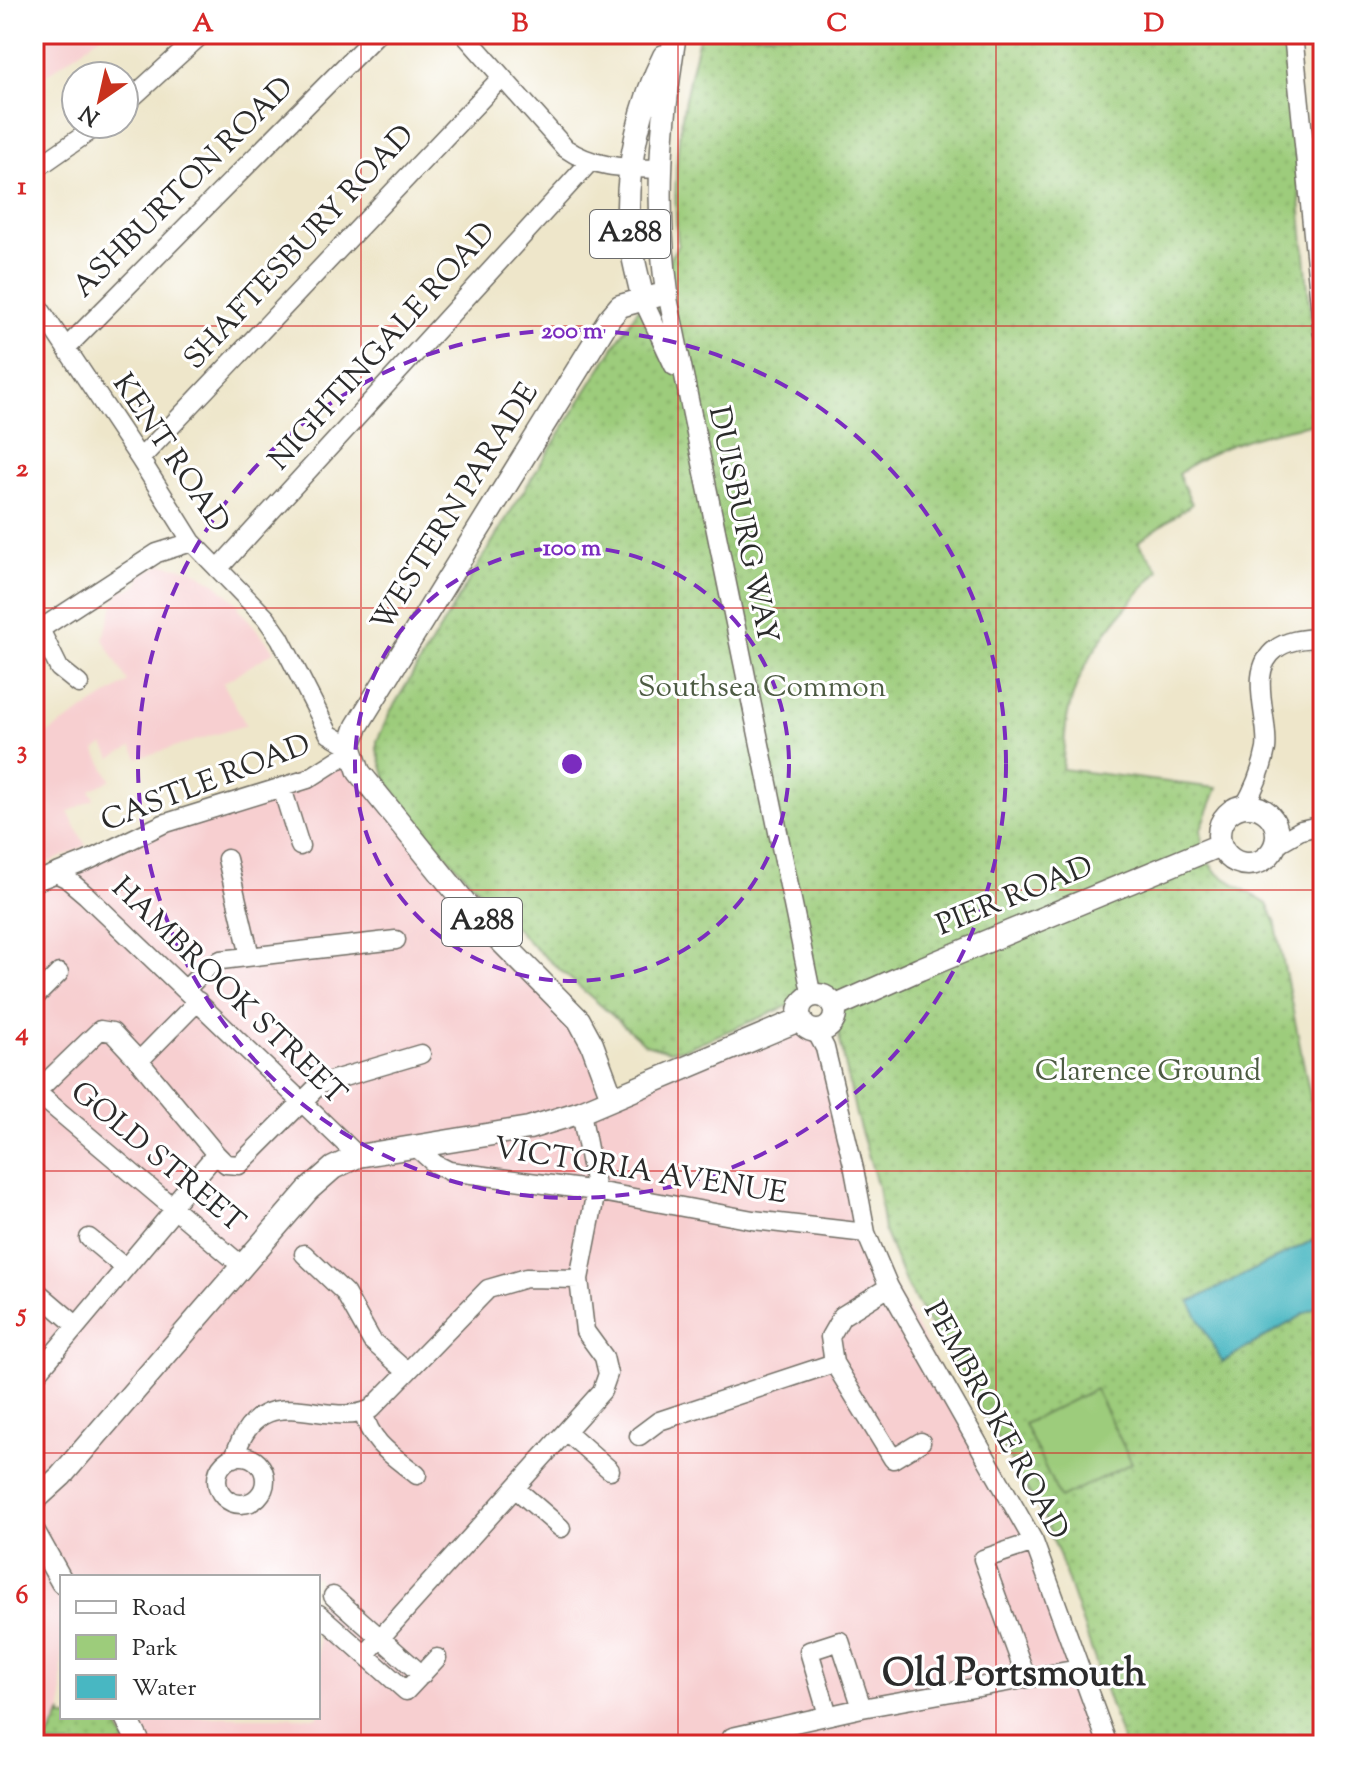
<svg xmlns="http://www.w3.org/2000/svg" width="1357" height="1779" viewBox="0 0 1357 1779" font-family="'Sorts Mill Goudy',serif">
<style>
.built{fill:#f7cfd0;fill-rule:evenodd}
.green{fill:url(#green-dots);stroke:#647c53;stroke-width:2}
.pitch{fill:#9dcc7b;stroke:#647c53;stroke-width:2}
.water{fill:#48b7c2;stroke:#3a7176;stroke-width:2}
.lines{fill:none;stroke-linecap:round;stroke-linejoin:round}
.minor-casing{stroke:#6f6c63;stroke-width:21}
.major-casing{stroke:#6f6c63;stroke-width:25}
.minor{stroke:#fff;stroke-width:18}
.major{stroke:#fff;stroke-width:22}
.grid{fill:none;stroke:#d62828;stroke-width:2;stroke-opacity:0.55}
.ring{fill:none;stroke:#7b2cbf;stroke-width:4;stroke-dasharray:14 10}
.labels{text-anchor:middle;dominant-baseline:central;stroke-width:6;stroke-linejoin:round;paint-order:stroke}
.shield{fill:#fff;stroke:#6b6b6b;stroke-width:2}
.shield-label{font-size:28px;font-weight:bold;fill:#2b2b2b}
.street-label{font-size:30px;fill:#2b2b2b;stroke:#fff}
.park-label{font-size:30px;fill:#4d5b43;stroke:#fff}
.district-label{font-size:38px;font-weight:bold;fill:#2b2b2b;stroke:#fff}
.centre{fill:#7b2cbf;stroke:#fff;stroke-width:4}
.ring-label{font-size:24px;text-anchor:middle;font-weight:bold;fill:#7b2cbf;stroke:#fff;stroke-width:6;stroke-linejoin:round;paint-order:stroke}
.neatline{fill:none;stroke:#d62828;stroke-width:3}
.grid-label{font-size:26px;text-anchor:middle;font-weight:bold;fill:#d62828}
</style>
<defs>
<pattern id="green-dots" width="8" height="8" patternUnits="userSpaceOnUse" patternTransform="scale(2)"><rect width="8" height="8" fill="#9dcc7b"/><path d="M2 2h.1M6 6h.1" fill="none" stroke="#87af6a" stroke-width="1.8" stroke-linecap="round"/></pattern>
</defs>
<rect width="100%" height="100%" fill="#fff"/>
<filter id="ink" filterUnits="userSpaceOnUse"><feTurbulence type="fractalNoise" baseFrequency=".0125" numOctaves="2"/><feDisplacementMap in="SourceGraphic" scale="16" xChannelSelector="R" yChannelSelector="G"/><feConvolveMatrix kernelMatrix="1 2 1 2 8 2 1 2 1" color-interpolation-filters="sRGB"/></filter>
<filter id="wash" filterUnits="userSpaceOnUse"><feTurbulence type="fractalNoise" baseFrequency=".006" numOctaves="4" result="noise"/><feDisplacementMap in="SourceGraphic" scale="32" xChannelSelector="R" yChannelSelector="G"/><feGaussianBlur stdDeviation="1.8" result="paint"/><feColorMatrix in="noise" values="0 0 0 0 0 0 0 0 0 0 0 0 0 0 0 0 0 1.4 0 .05"/><feComposite in="paint" operator="in"/></filter>
<g filter="url(#wash)">
<rect width="100%" height="100%" fill="#eee6ca"/>
<path class="built" d="M34,34H103L34,84Z
M162,564L191,569L214,582L240,606L238,607L275,651L223,683L246,725L138,758L132,747L111,758L104,745L95,750L111,780L90,790L94,799L68,812L86,846L55,860L34,867V742L128,682L103,639L119,589L124,588L128,590L139,584L140,575Z
M350,752L566,1007L612,1098L776,1029L823,1030L866,1234L1034,1542L1108,1745H34V886ZM62,1577H318V1717H62Z"/>
<path class="green" d="M700,34H1285L1320,422C1269,432 1220,442 1178,474L1192,504L1138,542L1159,570C1119,615 1078,658 1067,719C1064,735 1064,753 1062,769L1217,788L1201,829L1203,856L1217,873L1267,904L1275,921L1323,1161V1235L1190,1302L1223,1362L1323,1303V1745H1124L1058,1552L1044,1518L906,1284L884,1231L878,1187L856,1115L829,989L687,1048L669,1051L645,1044L535,948L464,875L404,806L386,778L377,750V741L390,712L506,519L678,245C670,169 681,107 700,34Z
M62,1712V1717H113L127,1745H45Z"/>
<path class="pitch" d="M1095,1389L1132,1463L1060,1498L1024,1424Z"/>
<path class="water" d="M1323,1235V1303L1222,1362L1190,1302Z"/>
</g>
<g filter="url(#ink)">
<g class="lines">
<defs>
<path id="minor" d="M464,34L565,148C593,168 625,168 659,169
M1293,34L1323,334
M124,105L202,34
M34,170L100,124
M667,293L812,997
M34,300L140,459L192,542L266,618L280,638L329,734L350,746
M643,300L674,366
M66,348L377,34
M140,459L502,77
M218,569L589,163
M34,617L59,668L79,684
M42,628L157,553L192,542
M282,788L300,846
M1244,807C1255,788 1262,770 1266,749C1270,718 1246,671 1276,649C1289,639 1307,639 1323,637
M1275,845L1301,830L1323,825
M227,859L250,956
M56,873L66,878L86,895L358,1156
M34,882L87,861L163,824L308,779L350,752
M186,989L209,966L221,960L396,940
M34,998L59,973
M816,1031L825,1048L854,1169L866,1233L889,1287L1034,1542L1108,1745
M139,1061L198,1001
M36,1092L242,1266
M34,1094L100,1030L112,1032L139,1061L216,1154L171,1207
M415,1146L435,1164L449,1171L596,1191L753,1220L866,1233
M216,1154L226,1164L239,1165L320,1084L421,1054
M89,1238L125,1268
M304,1254L345,1293L372,1341L406,1371
M889,1287L842,1316L830,1337L834,1363L893,1459L921,1442
M34,1289L76,1325
M34,1377L174,1210
M364,1413C369,1442 395,1457 417,1475
M567,1432L610,1470
M639,1436L659,1421L834,1363
M217 1480a24 24 0 1 1 48 0a24 24 0 1 1-48 0Z
M234,1458C260,1371 325,1432 371,1409L488,1289L526,1278L579,1279
M515,1488L561,1528
M333,1596L422,1675
M319,1614L406,1691L437,1658
M365,1655L602,1391L608,1374L604,1357L585,1331L579,1279L596,1191L581,1112
M1026,1677L983,1559L1034,1542
M828,1715L809,1651L840,1641L862,1708
M732,1737L862,1708L1079,1669"/>
<path id="major" d="M643,300C637,272 628,243 628,214C627,162 641,102 664,56
M1219 835a29 29 0 1 1 58 0a29 29 0 1 1-58 0Z
M799 1013a18 18 0 1 1 36 0a18 18 0 1 1-36 0Z
M834,1007L920,969L1220,845
M612,1098L592,1044L579,1020L474,914L359,772L350,746L357,726L609,319L620,306L667,293C655,204 661,123 675,34
M38,1497L61,1476L308,1190L333,1168L358,1156L529,1128L581,1112L801,1019
M34,1532L62,1582
M126,1717L140,1745"/>
</defs>
<use href="#minor" class="minor-casing"/>
<use href="#major" class="major-casing"/>
<use href="#minor" class="minor"/>
<use href="#major" class="major"/>
</g>
</g>
<path class="grid" d="M361,34V1745M678,34V1745M996,34V1745M34,326H1323M34,608H1323M34,890H1323M34,1171H1323M34,1453H1323"/>
<g class="ring">
<circle cx="572" cy="764" r="217"/>
<circle cx="572" cy="764" r="434"/>
</g>
<g class="labels">
<g class="shield">
<rect x="590" y="210" width="80" height="48" rx="6"/>
<rect x="442" y="898" width="80" height="48" rx="6"/>
</g>
<g class="shield-label">
<text x="630" y="234">A288</text>
<text x="482" y="922">A288</text>
</g>
<g class="street-label">
<text transform="translate(184 188) rotate(-45)">ASHBURTON ROAD</text>
<text transform="translate(300 248) rotate(-47)">SHAFTESBURY ROAD</text>
<text transform="translate(383 347) rotate(-48)">NIGHTINGALE ROAD</text>
<text transform="translate(170 454) rotate(56)">KENT ROAD</text>
<text transform="translate(456 508) rotate(-58)">WESTERN PARADE</text>
<text transform="translate(742 525) rotate(78)">DUISBURG WAY</text>
<text transform="translate(206 784) rotate(-21)">CASTLE ROAD</text>
<text transform="translate(1015 897) rotate(-22)">PIER ROAD</text>
<text transform="translate(228 992) rotate(44)">HAMBROOK STREET</text>
<text transform="translate(157 1158) rotate(40)">GOLD STREET</text>
<text transform="translate(640 1172) rotate(9)">VICTORIA AVENUE</text>
<text transform="translate(995 1421) rotate(61)">PEMBROKE ROAD</text>
</g>
<g class="park-label">
<text x="762" y="688">Southsea Common</text>
<text x="1148" y="1072">Clarence Ground</text>
</g>
<g class="district-label">
<text x="1014" y="1676">Old Portsmouth</text>
</g>
</g>
<circle cx="572" cy="764" r="12" class="centre"/>
<g class="ring-label">
<text x="572" y="338">200 m</text>
<text x="572" y="555">100 m</text>
</g>
<rect width="1357" height="1779" fill="none" stroke="#fff" stroke-width="88"/>
<rect x="60" y="1575" width="260" height="144" fill="#ffffff" stroke="#aaaaaa" stroke-width="2"/>
<rect x="76" y="1601" width="40" height="12" fill="#ffffff" stroke="#aaaaaa" stroke-width="2"/>
<text x="132" y="1615" font-size="24" fill="#2b2b2b">Road</text>
<rect x="76" y="1635" width="40" height="24" fill="#9dcc7b" stroke="#aaaaaa" stroke-width="2"/>
<text x="132" y="1655" font-size="24" fill="#2b2b2b">Park</text>
<rect x="76" y="1675" width="40" height="24" fill="#48b7c2" stroke="#aaaaaa" stroke-width="2"/>
<text x="132" y="1695" font-size="24" fill="#2b2b2b">Water</text>
<g transform="translate(100 100) rotate(214)"><circle r="38" fill="#ffffff" stroke="#aaaaaa" stroke-width="2"/>
<path d="M0-6L14 30L0 20L-14 30Z" fill="#c8321e"/>
<text y="-12" font-size="22" font-weight="bold" text-anchor="middle" fill="#2b2b2b">N</text>
</g>
<rect x="44" y="44" width="1269" height="1691" class="neatline"/>
<g class="grid-label">
<text x="203" y="31">A</text>
<text x="520" y="31">B</text>
<text x="837" y="31">C</text>
<text x="1154" y="31">D</text>
<text x="22" y="194">1</text>
<text x="22" y="476">2</text>
<text x="22" y="758">3</text>
<text x="22" y="1040">4</text>
<text x="22" y="1321">5</text>
<text x="22" y="1603">6</text>
</g>
</svg>
